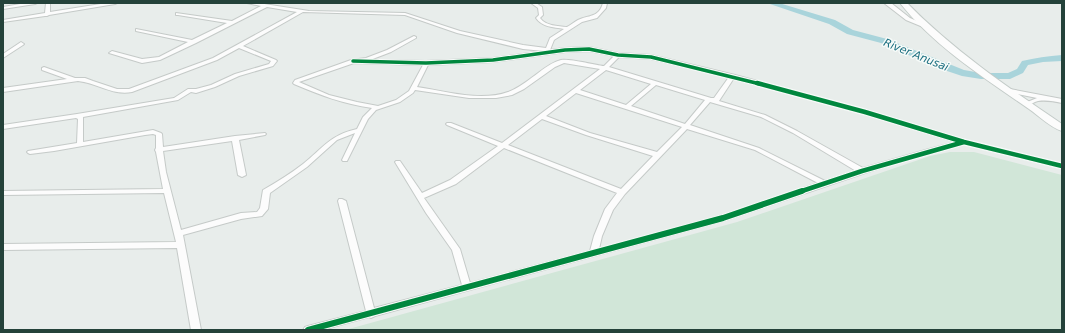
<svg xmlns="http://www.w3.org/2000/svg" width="1065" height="333" viewBox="0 0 1065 333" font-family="'DejaVu Sans',sans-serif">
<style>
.green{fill:#d1e6d8}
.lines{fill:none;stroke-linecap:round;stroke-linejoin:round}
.river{fill:#a9d4db;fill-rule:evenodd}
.minor-casing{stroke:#c5cac8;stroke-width:2}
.tertiary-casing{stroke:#c5cac8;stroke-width:2}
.secondary-casing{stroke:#c3cbc8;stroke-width:2}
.minor{fill:#fcfcfc;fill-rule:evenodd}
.tertiary{fill:#fcfcfc;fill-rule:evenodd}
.secondary{fill:#fcfcfc;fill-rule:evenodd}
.cycleway-far2-casing{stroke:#f7fbf9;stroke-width:5.5}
.cycleway-far1-casing{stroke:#f7fbf9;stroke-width:7}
.cycleway-casing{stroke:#f7fbf9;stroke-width:8}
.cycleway-far2{stroke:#00873e;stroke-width:3.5}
.cycleway-far1{stroke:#00873e;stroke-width:4.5}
.cycleway{stroke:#00873e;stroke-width:6}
.labels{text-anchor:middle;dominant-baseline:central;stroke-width:3;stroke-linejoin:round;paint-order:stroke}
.far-water-label{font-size:11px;font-style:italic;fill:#1c6f80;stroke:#f7fbf9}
</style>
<rect width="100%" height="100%" fill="#e8edeb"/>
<path class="green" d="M950,152H974L1062,175V330H345L737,222L930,156Z"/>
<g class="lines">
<path class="river" d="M767,3H779L835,20L853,30L887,39L964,70L981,73H1008L1017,69L1022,61C1035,58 1048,56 1062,55V61L1043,62L1028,65L1023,73L1010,79H981L962,76L941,69L881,43L847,34L829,24Z"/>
<defs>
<path id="minor" d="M26,3H37L35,4L3,9V7Z
M46,3H50V12L107,3H117L115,4L49,15L47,16H45L3,22V20L45,13Z
M247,3H258L309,11L405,13L460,31L523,45L546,48L550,38L564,29C553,27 542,27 536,18L539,15L538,8L531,3H536L542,7L543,15L540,18C546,26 558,26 567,27C571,25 574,22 578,20C588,15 599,18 603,3H607L606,8L597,18L582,22L554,40L550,50L565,48L589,47L618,53L651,55L735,75L867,111L966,141L1062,164V168L964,144L933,151L865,173L726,220L375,316L371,318L369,317L322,330H303L305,327L308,326L366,311L338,201L339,199H342L346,201L374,308L462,285L452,250L426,213L395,162L396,161H400L422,193L450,180L498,146L447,125L446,124L447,123H451L502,143L600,69L564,63L555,67L524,89L512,95L496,98H469L415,90L413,93L400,102L376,110L368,119L347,161H343L342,160L355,133L337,140L307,167L270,193L268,209L262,216L241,219L183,235L201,330H191L177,248L3,250V244L176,242L164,193L3,195V191L163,189L156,152L155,150L156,148V135L153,134L145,135L54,151L30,154L28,153L27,152L28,151L77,143L78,119L76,118L3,129V125L77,114L174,98L188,89H196L211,85L235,74L269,64L271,61L239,48L217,60L132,92C113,96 97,83 78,81L3,92V88L67,79L42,70V68L44,67L75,78H85L93,81L117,89H129L213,58L297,12L267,7L196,43L160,60L142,63L109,53L112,51L142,59L159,57L188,42L136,31V29L192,40L227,23L178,15H176V13L232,21L261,6ZM303,12L405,15L457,33L523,49L544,51L493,58L426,61L370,60L391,52L416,38V37L414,36L387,50L366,58L351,60L295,80L293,83L294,84C320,95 343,104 372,108L363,117L357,129C330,135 323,148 303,164C290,174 277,182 263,190L260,208L257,212L241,213L181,230L166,172L163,151L232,141L238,175L242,177L246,175L239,140L265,135L266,134L265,133L235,136L163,147L162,134L161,133L153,130L83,142V117L178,100L191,92L196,93L215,87L239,76L273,66L277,61L276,60L243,46ZM589,51L614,56L604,66C596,65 567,58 561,60C544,64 528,85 508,92C480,102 445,91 417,87L428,65L493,62L565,52ZM619,57L651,59L729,77L714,98H711L609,67ZM354,63L423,65L409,91L396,100L378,106L357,102L329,95L299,82ZM606,70L651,84L626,105L580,90ZM734,78L863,113L956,142L929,149L863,168L797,131L765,115L719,101ZM656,85L705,100L685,124L631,106ZM576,93L682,127L657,152L590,133L546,116ZM710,102L761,117L793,133L856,171L825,181L759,148L690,125ZM542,119L586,135L653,156L621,189L508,145ZM687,129L755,150L818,183L721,216L599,249L602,236L613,210L625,194ZM504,148L617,193L605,209L594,236L590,251L470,283L460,249L424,198L456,184Z
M21,42L24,44L23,45L3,58V54Z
M1010,89L1062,99V103C1053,101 1047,100 1038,101C1033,102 1030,106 1025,105L1024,104L1025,103L1037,98L1008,92V90Z"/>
<path id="tertiary" d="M884,3H891L910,18L926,25L923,27L906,20Z"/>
<path id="secondary" d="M900,3H907C953,50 1007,87 1062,124V131C1051,128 1039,116 1029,109C984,78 934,46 900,3Z"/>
</defs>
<use href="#minor" class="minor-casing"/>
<use href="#tertiary" class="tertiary-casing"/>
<use href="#secondary" class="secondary-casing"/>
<use href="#minor" class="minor"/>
<use href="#tertiary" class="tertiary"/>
<use href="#secondary" class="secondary"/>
<defs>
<path id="cycleway-far2" d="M353,61L426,63L493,60L565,50L589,49L618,55L651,57L760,84"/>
<path id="cycleway-far1" d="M757,83L865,112L964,142L1062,166
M799,192L862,171L964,142"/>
<path id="cycleway" d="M308,330L723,218L802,191"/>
</defs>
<use href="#cycleway-far2" class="cycleway-far2-casing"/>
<use href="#cycleway-far1" class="cycleway-far1-casing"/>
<use href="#cycleway" class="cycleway-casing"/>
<use href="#cycleway-far2" class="cycleway-far2"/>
<use href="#cycleway-far1" class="cycleway-far1"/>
<use href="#cycleway" class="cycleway"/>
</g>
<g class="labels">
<g class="far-water-label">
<text transform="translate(916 55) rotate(22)">River Anusai</text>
</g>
</g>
<rect width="1065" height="333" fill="none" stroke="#24423a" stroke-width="8"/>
</svg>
